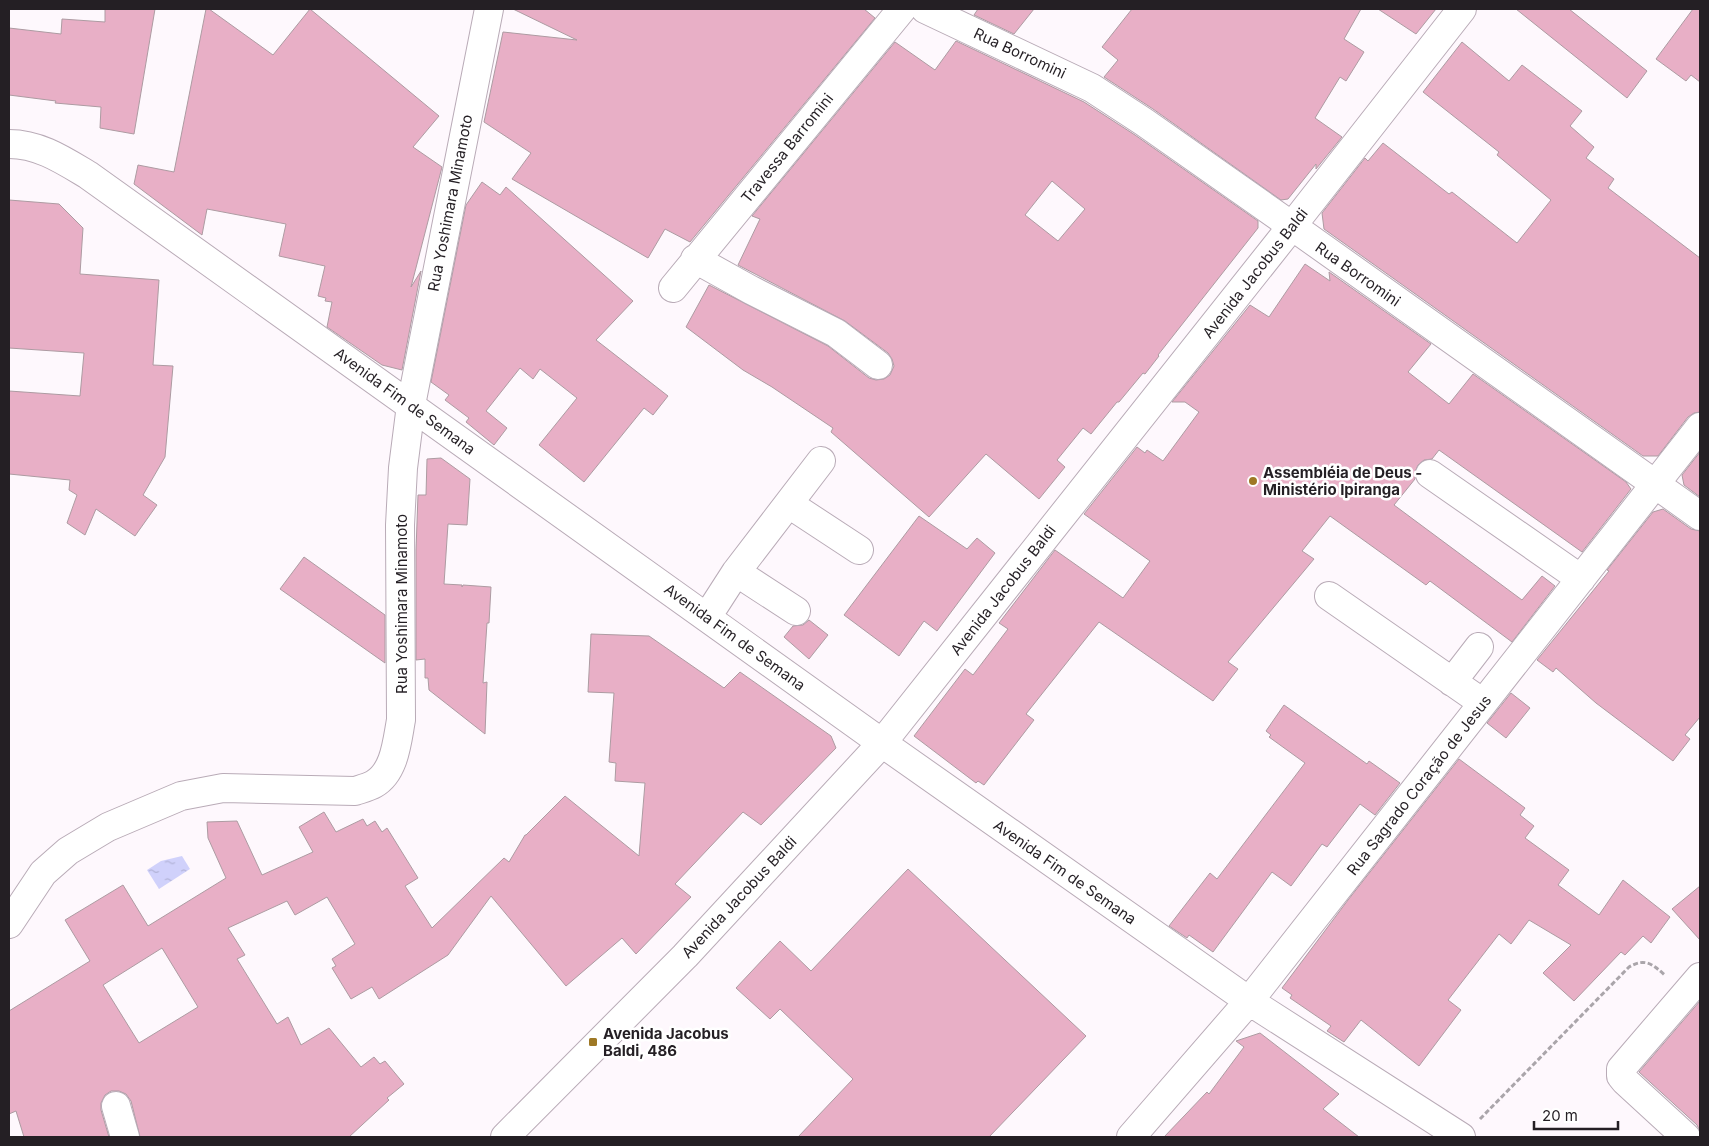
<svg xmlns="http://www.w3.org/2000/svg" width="1709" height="1146" viewBox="0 0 1709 1146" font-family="Inter,sans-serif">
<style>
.water{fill:url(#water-ripples)}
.building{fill:#e8afc6;stroke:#ad9ba2;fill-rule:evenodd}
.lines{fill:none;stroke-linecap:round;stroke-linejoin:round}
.minor-casing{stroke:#b9abb7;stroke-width:30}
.path{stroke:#aaa5aa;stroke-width:3;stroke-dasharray:5 2.5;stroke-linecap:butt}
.minor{stroke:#fff;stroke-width:28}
.poi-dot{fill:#9e7825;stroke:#fff;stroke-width:2}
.labels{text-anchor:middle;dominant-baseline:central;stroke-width:5;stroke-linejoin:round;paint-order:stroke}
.street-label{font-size:15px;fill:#241f24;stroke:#fff}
.poi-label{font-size:15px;font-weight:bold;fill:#241f24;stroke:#fff;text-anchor:start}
</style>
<defs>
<pattern id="water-ripples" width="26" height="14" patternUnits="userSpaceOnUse" patternTransform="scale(1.25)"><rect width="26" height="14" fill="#d0d1fb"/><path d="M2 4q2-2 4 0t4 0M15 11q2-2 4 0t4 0" fill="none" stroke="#b2b3d7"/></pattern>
</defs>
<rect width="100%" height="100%" fill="#fef8fd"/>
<path class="water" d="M182,856L190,869L159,889L147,870L161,861Z"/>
<path class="building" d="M105,9H155L134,134L100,128L101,107L55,103L56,101L9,95V28L61,34L62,19L105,22Z
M206,9H209L273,55L310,9L439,116L413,147L442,167L411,287L421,271L402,370L382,365L327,327L332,302L325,301L326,298L318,296L325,266L279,256L286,224L207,209L202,235L134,184L138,165L174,172Z
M513,9H864L875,18L690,242L665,229L648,258L512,179L531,153L484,122L503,32L577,40Z
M978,9H1034L1014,34L974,15Z
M1132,9H1361L1344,39L1364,52L1346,81L1340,77L1315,118L1342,137L1316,169V164L1288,199L1281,200L1153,109L1104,77L1118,60L1102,47Z
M1378,9H1436L1416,34Z
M1516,9H1569L1647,71L1627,98Z
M1693,9H1700V82L1691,75L1686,81L1656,59Z
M956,41L1084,102L1135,135L1258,221V228L1158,355L1159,356L1145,374L1143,373L1119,402H1117L1091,434L1083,428L1057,460L1065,467L1039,499L986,454L929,517L831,432L833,428L772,387L743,370L686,327L709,285L828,346L869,378L876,380L884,379L890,375L894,366L892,359L888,353L845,321L738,265L760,219L752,216L895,42L935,70ZM1052,181L1085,209L1058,241L1025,215Z
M1462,42L1509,81L1522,65L1582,111L1570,126L1594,147L1586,158L1614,179L1608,188L1700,258V412L1694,413L1688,417L1658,456H1643L1324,229L1322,213L1365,158L1368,161L1383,143L1449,194L1452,192L1517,243L1551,200L1497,155L1499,152L1423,92Z
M482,182L500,195L506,187L633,301L596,340L668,396L653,415L644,408L584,482L539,445L577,398L540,369L533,379L520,368L486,411L507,428L494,445L466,422L469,418L445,400L449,395L431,382L466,205Z
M9,200L59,204L83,228L80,274L159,280L153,365L173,366L165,457L143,495L157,505L135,536L96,509L85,535L67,523L77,495L69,490L70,480L9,474V391L80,396L84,353L9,348Z
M1305,264L1330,281L1329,272L1431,344L1408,372L1449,404L1473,374L1626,482L1631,489L1582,552L1439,450L1432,459L1424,460L1418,465L1415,472V479L1394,505L1522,600L1542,576L1555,586L1512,642L1430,581L1426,585L1330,516L1302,551L1314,559L1228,662L1238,669L1213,701L1099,622L1026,714L1034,720L984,785L978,781L976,783L914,736L965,669L973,675L1008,629L999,623L1055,550L1123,598L1150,561L1084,514L1137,447L1145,453L1147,450L1163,461L1199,412L1185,402H1172L1250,305L1269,317Z
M1700,452V497L1684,485L1682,475Z
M441,458L470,479L467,525L448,524L444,584L462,585V587L463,585L491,587L489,623H487L483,683L487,682L485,734L429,690L428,678H425V659L416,660V550L418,495H426L427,459Z
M1663,509L1691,529L1700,531V717L1685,735L1690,739L1673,761L1596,703L1556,668L1553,672L1537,660L1609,571L1607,570L1653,512Z
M919,516L967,549L977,538L995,553L937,631L924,621L899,656L844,615Z
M304,557L385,615V663L280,589Z
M809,620L828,635L809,659L784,637L793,626L803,625Z
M591,634L649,636L724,688L740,672L831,736L836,748L761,825L743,812L675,884L691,897L636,954L622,938L566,986L491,896L448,955L379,999L372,987L351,999L332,968L336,966L332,959L355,944L327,897L295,915L287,901L228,928L245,955L237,959L277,1024L288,1017L301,1045L329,1028L361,1067L374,1057L380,1064L385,1061L404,1084L387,1098L389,1100L349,1137H140L131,1101L126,1094L119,1091H111L105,1095L101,1103V1110L109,1137H24L16,1111L9,1114V1011L90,961L65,920L123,885L148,926L226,878L208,838L207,822L237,821L262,875L313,852L299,827L324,812L336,832L363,819L367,826L375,821L382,832L387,828L418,878L405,886L432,928L504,858L509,862L525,835H526L565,796L639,856L645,783L615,781L616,763L609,762L614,693L588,692ZM162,948L198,1007L139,1043L103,985Z
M1511,693L1530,708L1506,738L1487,723Z
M1284,705L1367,764L1369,761L1400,783L1375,815L1360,804L1327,847L1322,844L1291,886L1272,872L1213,952L1189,935L1187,938L1169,926L1210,873L1217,879L1305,763L1269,737L1271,735L1266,731Z
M1459,759L1525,808L1520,815L1534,826L1525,838L1569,870L1558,885L1599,915L1623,880L1670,917L1651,943L1643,936L1625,955L1621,952L1574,1001L1543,973L1571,945L1529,920L1511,944L1499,934L1448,1000L1461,1010L1419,1066L1361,1020L1344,1042L1327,1031L1331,1026L1290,998L1292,995L1282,988L1348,900Z
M908,869L1086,1036L989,1137H798L853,1079L780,1009L770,1019L736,988L780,941L811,971Z
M1700,886V940L1672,909Z
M1700,1001V1131L1697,1125L1639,1072Z
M1260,1033L1339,1094L1323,1109L1359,1137H1164L1207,1092L1209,1094L1244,1047L1236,1041Z"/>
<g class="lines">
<defs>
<path id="minor" d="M925,9L1092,88L1144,122L1292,226L1700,516
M9,144C39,144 63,160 88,175L882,743L1249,1001L1461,1137
M695,259L751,290L836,333L878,365
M673,288L902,9
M1430,474L1581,579
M789,504L859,550
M736,572L796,611
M1329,596L1483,703
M707,617L736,572L821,461
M1452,682L1479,647
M9,924L43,873L68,851L108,827L181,796L223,788L355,791C361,789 369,787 374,784C395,772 397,741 401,720L400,525L403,468L411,405L489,9
M116,1106L125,1137
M505,1137L685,956L882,743L1292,226L1462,9
M1131,1137L1249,1001L1700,427
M1686,1137L1625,1081L1621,1076V1069L1700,977"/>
</defs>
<use href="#minor" class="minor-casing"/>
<path class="path" d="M1480,1119L1629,967C1646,957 1653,965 1666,976"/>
<use href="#minor" class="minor"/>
</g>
<g class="poi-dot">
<circle cx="1253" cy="481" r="5"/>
<rect x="588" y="1037" width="10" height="10" rx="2.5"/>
</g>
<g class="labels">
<g class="street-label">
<text transform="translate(1020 53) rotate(25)">Rua Borromini</text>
<text transform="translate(787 148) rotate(-51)">Travessa Barromini</text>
<text transform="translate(450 203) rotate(-79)">Rua Yoshimara Minamoto</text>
<text transform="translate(1255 273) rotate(-52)">Avenida Jacobus Baldi</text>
<text transform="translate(1358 274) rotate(35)">Rua Borromini</text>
<text transform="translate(405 401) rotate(36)">Avenida Fim de Semana</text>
<text transform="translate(1003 590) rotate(-52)">Avenida Jacobus Baldi</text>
<text transform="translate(401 604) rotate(-90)">Rua Yoshimara Minamoto</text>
<text transform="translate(735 637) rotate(36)">Avenida Fim de Semana</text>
<text transform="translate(1419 785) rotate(-52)">Rua Sagrado Coração de Jesus</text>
<text transform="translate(1065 872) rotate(35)">Avenida Fim de Semana</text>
<text transform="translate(739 897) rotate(-47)">Avenida Jacobus Baldi</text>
</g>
<g class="poi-label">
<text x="1263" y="472">Assembléia de Deus -<tspan x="1263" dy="17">Ministério Ipiranga</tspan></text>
<text x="603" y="1033">Avenida Jacobus<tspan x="603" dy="17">Baldi, 486</tspan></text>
</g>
</g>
<rect width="1709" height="1146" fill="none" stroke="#241f24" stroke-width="20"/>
<path d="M1534 1121v8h84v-8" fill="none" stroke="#241f24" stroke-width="2.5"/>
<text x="1542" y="1121" font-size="15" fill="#241f24" stroke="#ffffff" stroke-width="4" paint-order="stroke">20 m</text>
</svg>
